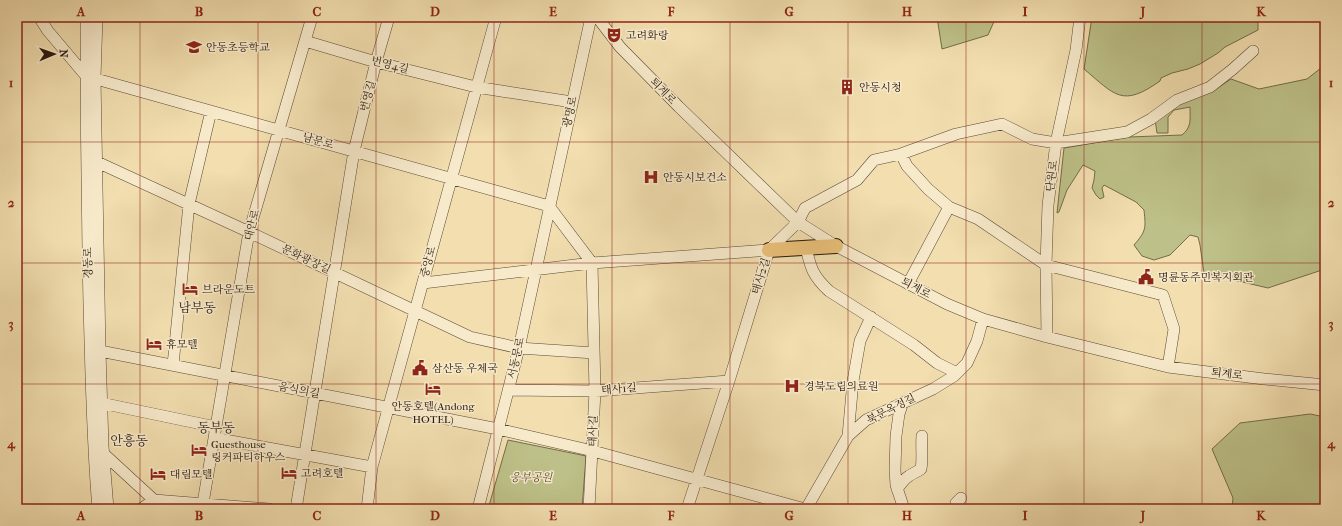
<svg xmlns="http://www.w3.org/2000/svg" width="1342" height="526" viewBox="0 0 1342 526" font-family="'IM FELL French Canon','Noto Serif KR',serif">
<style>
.green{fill:#bdc088;stroke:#736c4a}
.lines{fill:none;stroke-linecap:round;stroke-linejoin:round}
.minor-casing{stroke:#5b4935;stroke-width:12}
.major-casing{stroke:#29170c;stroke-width:16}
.minor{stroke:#f7eacb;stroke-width:11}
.major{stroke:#e9bf78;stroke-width:14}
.grid{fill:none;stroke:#8f2418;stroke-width:1;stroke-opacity:0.55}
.labels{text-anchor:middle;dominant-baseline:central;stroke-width:3;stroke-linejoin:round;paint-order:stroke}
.poi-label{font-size:11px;fill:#29170c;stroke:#f7eacb;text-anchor:start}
.street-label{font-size:11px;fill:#29170c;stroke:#f7eacb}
.park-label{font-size:11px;font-style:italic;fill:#554a31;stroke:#f7eacb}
.quarter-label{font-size:13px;fill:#29170c;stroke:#f7eacb}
.neatline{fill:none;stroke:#8f2418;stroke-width:1.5}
.grid-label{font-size:13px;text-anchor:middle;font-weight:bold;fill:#8f2418}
</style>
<rect width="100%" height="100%" fill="#f2deaf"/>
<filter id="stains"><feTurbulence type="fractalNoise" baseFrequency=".005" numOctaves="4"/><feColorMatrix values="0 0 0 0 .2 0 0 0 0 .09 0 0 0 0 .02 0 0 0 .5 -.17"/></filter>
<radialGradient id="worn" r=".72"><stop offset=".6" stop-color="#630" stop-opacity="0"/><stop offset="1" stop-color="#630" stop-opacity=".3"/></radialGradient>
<path class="green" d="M937,17H996L988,35L942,49Z
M1092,17H1251L1254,18L1258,23V30L1225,47L1218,53L1200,64L1188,69L1172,73L1161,78L1160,81C1122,108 1115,95 1084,69Z
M1325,59V269L1268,288L1204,273L1200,245L1198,237L1190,235L1170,255L1154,260L1142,256L1134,245C1146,231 1146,229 1144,210L1136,202L1104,185L1102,188L1104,197L1100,199L1096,195L1092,188L1094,180L1095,171L1083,165L1067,190L1059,212L1057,213L1064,148L1129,137L1182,135C1192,127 1190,119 1190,107L1174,110L1168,117V133H1157L1155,119L1177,103L1216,89L1231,79L1259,89L1307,79L1321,68Z
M1310,414L1325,417V509H1232L1233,498L1212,449L1240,423Z
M508,440L586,456L582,509H488Z"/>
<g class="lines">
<defs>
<path id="minor" d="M39,17L48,31L86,76
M86,17C86,113 87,208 89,304C91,372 92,441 98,509
M97,17L95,78L100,351L103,446L108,509
M597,17L620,47L679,107L798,222L836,246L947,304L983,319L1047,337L1168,367L1264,379L1325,385
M305,41L376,62L476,87L572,102
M89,77L549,206
M901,154L907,166L928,189L949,207L978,219L1046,265L1163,295L1174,329L1168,367
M97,162L249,232L470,337L519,348L594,353
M549,206L592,263
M806,248C811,269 813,276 829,291L914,345L937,363L957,373
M423,283L592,263L769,250
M908,284L949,207
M1047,337L1046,265L1048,205L1056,143L1076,50L1080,17
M100,351L498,429L593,451L805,509
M173,365L189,204L211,111
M508,390L595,391L729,381
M903,402L899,414L896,436L895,470L896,485L904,509
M101,403L216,427
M848,436L853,381L860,341L871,317
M214,438L372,467
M104,454L154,500
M897,489C900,485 904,479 909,476C913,473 917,472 921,469C923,459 921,447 922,436
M141,509L154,500L269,509
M202,509L249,232L312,17
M296,509L354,151L376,62L389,17
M367,509L372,467L496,17
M478,509L519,348L591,17
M589,509L595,391L592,263
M687,509L729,381L769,250L798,222L805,208L857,180L874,160L901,154L956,134L1002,124L1032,139L1056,143L1127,132L1151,119L1177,100L1210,87L1233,69L1253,51
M806,509L848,436L866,420L933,389L954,376L967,363L977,341L983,319
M955,509L956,503L961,498"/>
<path id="major" d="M769,250L836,246"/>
</defs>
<use href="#minor" class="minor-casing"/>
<use href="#major" class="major-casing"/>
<use href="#minor" class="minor"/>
<use href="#major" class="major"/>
</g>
<path class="grid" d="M140,17V509M258,17V509M376,17V509M494,17V509M612,17V509M730,17V509M848,17V509M966,17V509M1084,17V509M1202,17V509M17,142H1325M17,263H1325M17,384H1325"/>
<defs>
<symbol id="theatre-bare" viewBox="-9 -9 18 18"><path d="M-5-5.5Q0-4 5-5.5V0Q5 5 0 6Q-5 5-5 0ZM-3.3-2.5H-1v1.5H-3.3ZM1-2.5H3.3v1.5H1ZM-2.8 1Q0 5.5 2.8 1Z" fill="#8f2418" stroke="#f7eacb" stroke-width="2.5" paint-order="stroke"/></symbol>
<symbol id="school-bare" viewBox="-9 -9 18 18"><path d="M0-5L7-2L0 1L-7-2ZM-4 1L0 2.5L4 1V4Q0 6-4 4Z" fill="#8f2418" stroke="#f7eacb" stroke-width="2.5" paint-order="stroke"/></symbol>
<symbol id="building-bare" viewBox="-9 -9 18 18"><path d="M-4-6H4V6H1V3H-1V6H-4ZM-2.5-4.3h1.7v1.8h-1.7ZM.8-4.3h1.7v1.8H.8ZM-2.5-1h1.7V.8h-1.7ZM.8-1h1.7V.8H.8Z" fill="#8f2418" stroke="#f7eacb" stroke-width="2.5" paint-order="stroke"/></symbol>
<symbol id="hospital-bare" viewBox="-9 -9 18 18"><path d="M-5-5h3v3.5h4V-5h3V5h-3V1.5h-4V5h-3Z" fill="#8f2418" stroke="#f7eacb" stroke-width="2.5" paint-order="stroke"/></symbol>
<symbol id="civic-bare" viewBox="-9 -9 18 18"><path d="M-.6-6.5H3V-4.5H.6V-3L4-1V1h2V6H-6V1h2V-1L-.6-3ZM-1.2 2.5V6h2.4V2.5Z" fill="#8f2418" stroke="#f7eacb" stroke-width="2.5" paint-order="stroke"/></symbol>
<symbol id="hotel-bare" viewBox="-9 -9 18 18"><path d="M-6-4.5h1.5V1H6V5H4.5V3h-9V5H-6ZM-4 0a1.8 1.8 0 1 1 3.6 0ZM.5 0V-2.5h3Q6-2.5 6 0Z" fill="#8f2418" stroke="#f7eacb" stroke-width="2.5" paint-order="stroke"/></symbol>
</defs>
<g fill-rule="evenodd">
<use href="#theatre-bare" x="603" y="24" width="22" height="22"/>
<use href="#school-bare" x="183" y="36" width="22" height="22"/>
<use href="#building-bare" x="836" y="76" width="22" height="22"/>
<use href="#hospital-bare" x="640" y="166" width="22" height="22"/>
<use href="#civic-bare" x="1135" y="266" width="22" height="22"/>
<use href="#hotel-bare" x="179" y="278" width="22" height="22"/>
<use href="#hotel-bare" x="143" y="333" width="22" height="22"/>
<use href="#civic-bare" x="409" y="357" width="22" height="22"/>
<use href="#hospital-bare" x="781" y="375" width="22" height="22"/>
<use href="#hotel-bare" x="422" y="378" width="22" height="22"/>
<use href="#hotel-bare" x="188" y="439" width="22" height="22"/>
<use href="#hotel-bare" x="278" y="462" width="22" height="22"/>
<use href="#hotel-bare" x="147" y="463" width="22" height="22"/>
</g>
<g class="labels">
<g class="poi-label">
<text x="626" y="35">고려화랑</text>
<text x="206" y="47">안동초등학교</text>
<text x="859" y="87">안동시청</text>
<text x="663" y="177">안동시보건소</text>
<text x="1158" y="277">명륜동주민복지회관</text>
<text x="202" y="289">브라운도트</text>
<text x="166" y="344">휴모텔</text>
<text x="432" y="368">삼산동 우체국</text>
<text x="804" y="386">경북도립의료원</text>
<text x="433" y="406" text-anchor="middle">안동호텔(Andong<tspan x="433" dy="13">HOTEL)</tspan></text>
<text x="211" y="444">Guesthouse<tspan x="211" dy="13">링커파티하우스</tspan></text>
<text x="301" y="473">고려호텔</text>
<text x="170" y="474">대림모텔</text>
</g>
<g class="street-label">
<text transform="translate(390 65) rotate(14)">번영4길</text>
<text transform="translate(663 91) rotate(46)">퇴계로</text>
<text transform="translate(368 96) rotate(-76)">번영길</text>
<text transform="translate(570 112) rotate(-77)">광명로</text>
<text transform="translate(318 141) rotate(16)">남문로</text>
<text transform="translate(1052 176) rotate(-83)">단원로</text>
<text transform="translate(252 225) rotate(-76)">대안로</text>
<text transform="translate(306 259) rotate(25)">문화광장길</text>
<text transform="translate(428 262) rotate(-75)">중앙로</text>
<text transform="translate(88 263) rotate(-91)">경동로</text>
<text transform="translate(761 276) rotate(-73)">태사2길</text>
<text transform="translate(916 288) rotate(28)">퇴계로</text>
<text transform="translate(516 358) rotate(-77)">서동문로</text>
<text transform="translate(1227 374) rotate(7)">퇴계로</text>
<text transform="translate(619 389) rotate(-5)">태사1길</text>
<text transform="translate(299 390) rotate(11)">음식의길</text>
<text transform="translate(891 409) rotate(-27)">북문옥정길</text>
<text transform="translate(593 431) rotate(-88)">태사길</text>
</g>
<g class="park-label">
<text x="531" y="477">웅부공원</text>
</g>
<g class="quarter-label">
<text x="197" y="307">남부동</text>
<text x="216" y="427">동부동</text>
<text x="129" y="440">안흥동</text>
</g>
</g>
<rect width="1342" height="526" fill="none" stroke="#f2deaf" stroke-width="44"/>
<g transform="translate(54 54) rotate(88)" stroke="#f7eacb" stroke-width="3" paint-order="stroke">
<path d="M0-3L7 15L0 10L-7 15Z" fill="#29170c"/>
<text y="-6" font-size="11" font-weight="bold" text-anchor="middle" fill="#29170c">N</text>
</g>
<rect x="22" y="22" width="1298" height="482" class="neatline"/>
<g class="grid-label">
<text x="81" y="16">A</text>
<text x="199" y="16">B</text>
<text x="317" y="16">C</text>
<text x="435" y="16">D</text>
<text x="553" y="16">E</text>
<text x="671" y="16">F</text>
<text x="789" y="16">G</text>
<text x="907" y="16">H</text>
<text x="1025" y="16">I</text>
<text x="1143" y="16">J</text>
<text x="1261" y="16">K</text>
<text x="11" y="87">1</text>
<text x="1331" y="87">1</text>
<text x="11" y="207">2</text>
<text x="1331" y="207">2</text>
<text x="11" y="328">3</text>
<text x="1331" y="328">3</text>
<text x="11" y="448">4</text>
<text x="1331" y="448">4</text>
<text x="81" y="520">A</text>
<text x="199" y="520">B</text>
<text x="317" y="520">C</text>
<text x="435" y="520">D</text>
<text x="553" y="520">E</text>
<text x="671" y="520">F</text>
<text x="789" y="520">G</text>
<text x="907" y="520">H</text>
<text x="1025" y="520">I</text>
<text x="1143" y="520">J</text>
<text x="1261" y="520">K</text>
</g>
<rect width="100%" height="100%" filter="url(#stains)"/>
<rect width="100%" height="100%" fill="url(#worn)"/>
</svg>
